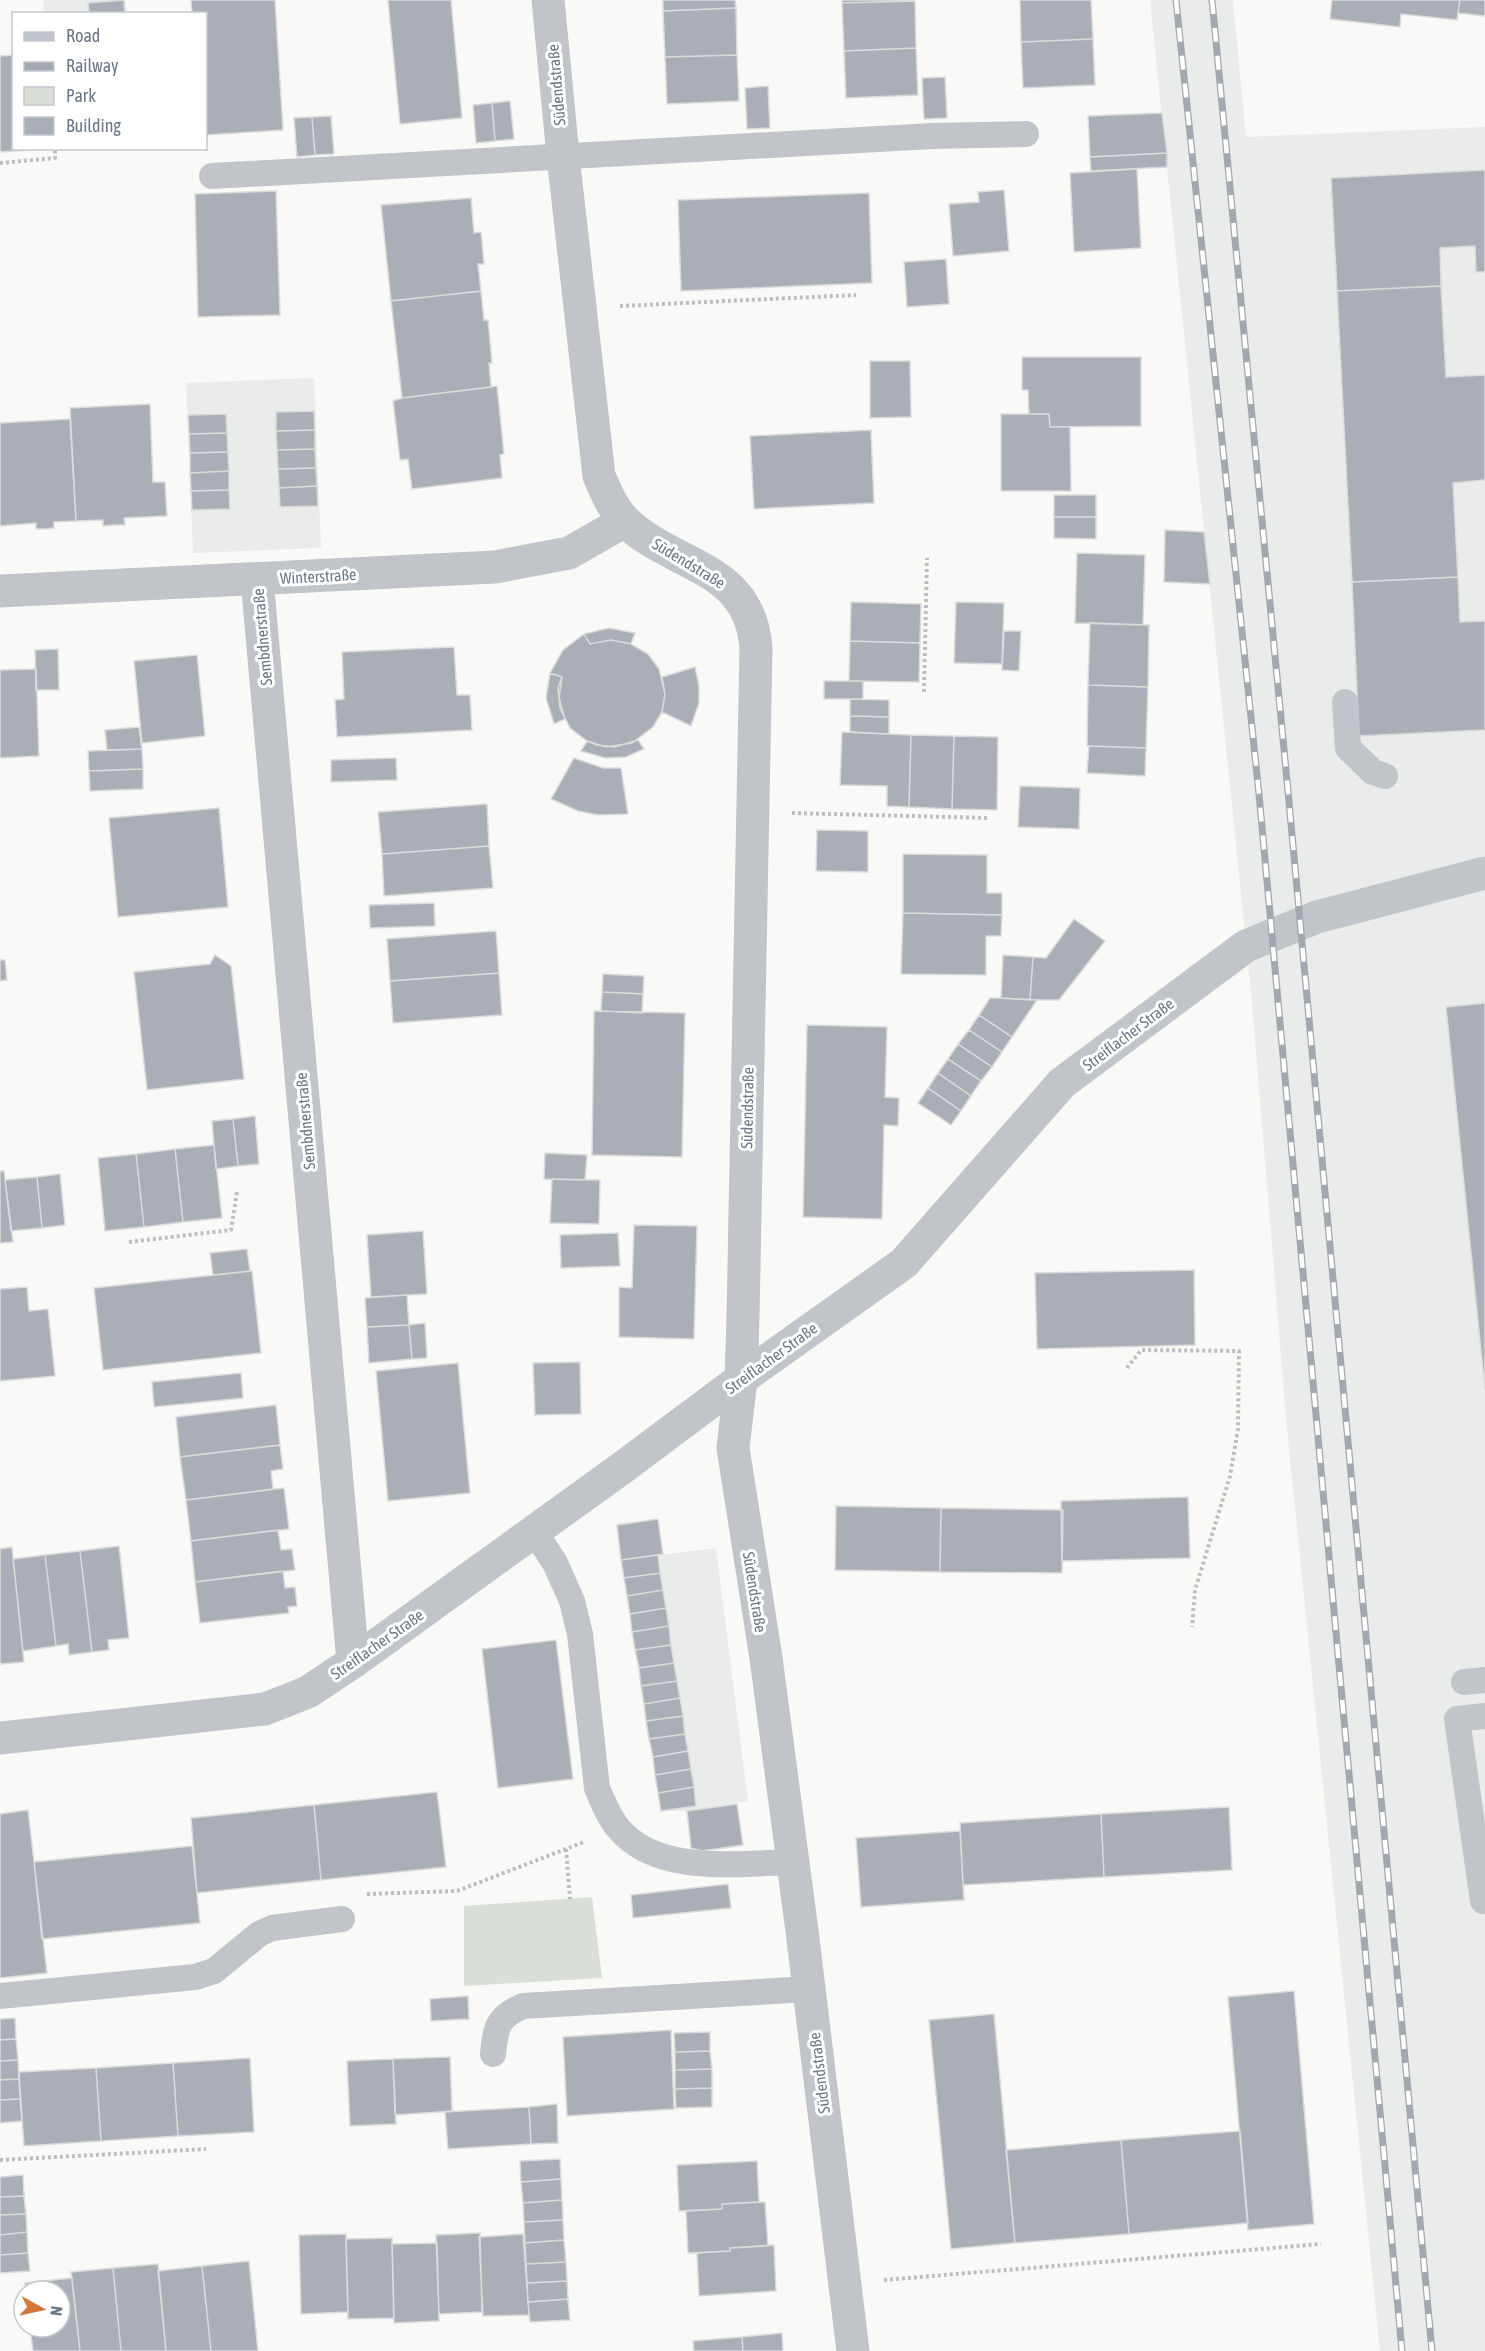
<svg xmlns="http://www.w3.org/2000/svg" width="1485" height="2351" viewBox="0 0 1485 2351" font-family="'Asap Condensed',sans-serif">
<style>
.built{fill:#eaebeb}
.green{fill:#d9ded7}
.building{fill:#aaafb7;stroke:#dbdbda;stroke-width:1.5}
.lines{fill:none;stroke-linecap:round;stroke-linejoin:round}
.path{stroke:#bcbec1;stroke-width:4;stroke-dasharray:3 3;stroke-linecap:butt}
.service{stroke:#c1c4c9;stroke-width:26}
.minor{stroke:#c1c4c9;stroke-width:33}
.rail-casing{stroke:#a3a8af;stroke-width:7}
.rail{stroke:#fff;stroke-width:4.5;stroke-dasharray:14;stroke-linecap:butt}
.labels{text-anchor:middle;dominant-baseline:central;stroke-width:6;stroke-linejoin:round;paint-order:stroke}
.street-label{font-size:16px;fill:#6b7686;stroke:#fff}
</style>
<rect width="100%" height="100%" fill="#f9faf8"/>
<path class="built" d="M43,0H125L126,13H44Z
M1150,0H1233L1246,137L1485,127V2351H1380L1287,1429L1251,993Z
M314,378L321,548L193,553L186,383Z
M716,1548L748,1801L687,1811H661L621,1560Z"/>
<path class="green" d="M592,1897L602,1978L464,1986V1906Z"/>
<path class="building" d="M124,0L125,14H89L88,3Z
M191,0H275L283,130L206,135V14H192Z
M388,0H451L462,118L400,124Z
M663,0H735L736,8L663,11Z
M842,0H915V1L842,3Z
M1020,0H1091L1093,39L1021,42Z
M1332,0H1460L1457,20L1401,14L1400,27L1330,19Z
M1460,0H1485V16L1458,13Z
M915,1L916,48L844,51L842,3Z
M736,8L737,55L665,57L663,11Z
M1093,39L1095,85L1023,88L1021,42Z
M916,48L918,95L846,98L844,51Z
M14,55V148L42,149L0,152V56Z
M737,55L739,101L667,104L665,57Z
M945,77L947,118L924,119L922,78Z
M768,86L770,128L747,129L745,88Z
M510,101L514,139L495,141L492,103Z
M492,103L495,141L476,143L473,105Z
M1162,113L1167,153L1090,157L1088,116Z
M331,116L334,154L315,155L312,117Z
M312,117L315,155L297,157L294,118Z
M1167,153V167L1091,171L1090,157Z
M1137,169L1141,248L1074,252L1070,173Z
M1485,170V272H1476L1475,246L1440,248L1441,286L1337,291L1331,178Z
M1004,190L1009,251L953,256L949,204L979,202L978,192Z
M276,191L280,315L198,317L195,194Z
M869,193L872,283L681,291L678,200Z
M471,198L474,233L481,232L484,264H478L481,291L391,301L381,205Z
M946,259L949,304L907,307L904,262Z
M1441,286L1446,377L1485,375V480L1453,483L1458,577L1352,582L1337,291Z
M481,291L484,320H488L492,363H489L491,387L402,398L391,301Z
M1022,357H1141V426L1050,427L1049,414H1029L1028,390H1022Z
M870,361H910L911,417L870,418Z
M497,386L504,454L500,455L502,478L412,489L408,459L400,460L393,401L402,398Z
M150,404L153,482H165L167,516L124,518L125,525H114L103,526V520L76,521L70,408Z
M314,411L315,430L276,431V412Z
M226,414L227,433L189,434L188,415Z
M1001,414H1049L1050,427H1070L1071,491H1001Z
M70,419L76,521L54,522V528L45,529H36V523L0,526V423Z
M315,430V449L277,450L276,431Z
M871,430L874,503L754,509L750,436Z
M227,433L228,452L190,453L189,434Z
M315,449L316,468L278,469L277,450Z
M228,452L229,471L190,473V453Z
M316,468L317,486L279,488L278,469Z
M229,471V490L191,491L190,473Z
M317,486L318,506L280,507L279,488Z
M229,490L230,509L192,510L191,491Z
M1054,495H1096V517H1054Z
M1054,517H1096V539L1054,538Z
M1165,530L1204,532L1210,584L1164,582Z
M1077,553L1145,555L1143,625L1075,623Z
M1458,577L1460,622L1485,621V730L1359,736L1352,582Z
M851,602L921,604L920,643L850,641Z
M956,602L1004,603L1002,664L954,663Z
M1090,623L1149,625L1148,687L1088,685Z
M609,628L635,633L631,644L611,640L590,644L584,634Z
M1004,631H1021L1019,671L1002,670Z
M584,634L590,644L611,640L631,644L648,654L659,669L665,694L662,712L653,727L632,743L606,747L587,741L570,728L560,708L558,688L562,677L550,673L563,650Z
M850,641L920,643L919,682L849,681Z
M454,647L457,695H470L472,730L337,737L335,700L344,699L342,652Z
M58,649L59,690H36L35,650Z
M197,655L205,736L142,743L134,661Z
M695,667L699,686V703L691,726L662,712L665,694L662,677Z
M36,669L39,756L0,758V670Z
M550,673L562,677L559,698L565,719L554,724L546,698Z
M824,681H863V699H824Z
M1088,685L1148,687L1146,748L1087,746Z
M850,699L889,700V717L850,716Z
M850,716L889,717V734L850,732Z
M139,727L142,749L107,750L105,730Z
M842,732L911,735L909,807L887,806V786L840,785Z
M911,735L954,736L952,809L909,807Z
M954,736L998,737L997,810L952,809Z
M638,740L644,749L626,757L605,758L581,751L587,741L597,745L615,747Z
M1089,746L1146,748L1145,776L1087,773Z
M142,749L143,769L89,771L88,751Z
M396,758L397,780L331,782V760Z
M574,758L603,768H621L628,814L598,815L578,811L551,799Z
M143,769V789L90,791L89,771Z
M1020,786L1080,788L1079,829L1018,827Z
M487,804L489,846L382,854L378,812Z
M219,808L228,907L118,917L109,818Z
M817,830L868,831V872L816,871Z
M489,846L493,888L384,896L382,854Z
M903,854L987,855V893H1002V915L903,913Z
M434,903L435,926L370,928L369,905Z
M903,913L1002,915L1001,936H986V975L901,974Z
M1074,919L1105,941L1059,1000H1030L1033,957L1046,958Z
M496,931L499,973L390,981L387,939Z
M215,955L231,966L244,1079L147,1090L134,972L210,964Z
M1003,955L1033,957L1030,1000L1001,998Z
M0,960H5L7,980L0,981Z
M499,973L502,1015L393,1023L390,981Z
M603,974L644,976L643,994L602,992Z
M602,992L643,994L642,1013L601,1011Z
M990,998H1001L1037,1000L1012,1037L979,1015Z
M1485,1003V1390L1446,1007Z
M594,1011L685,1013L682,1157L592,1155Z
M979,1015L1012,1037L1002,1052L969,1030Z
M807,1025L887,1027L885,1097L899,1098L898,1126L884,1125L882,1219L803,1217Z
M969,1030L1002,1052L992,1067L958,1044Z
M958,1044L992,1067L981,1081L948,1059Z
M948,1059L981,1081L971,1096L938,1073Z
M938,1073L971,1096L961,1111L928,1088Z
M928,1088L961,1111L951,1125L918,1103Z
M255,1116L259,1164L238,1166L233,1119Z
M233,1119L238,1166L216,1169L212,1121Z
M214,1145L222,1218L183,1222L175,1149Z
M175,1149L183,1222L144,1227L136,1154Z
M545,1153L587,1155L585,1180L544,1179Z
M136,1154L144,1227L105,1231L98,1158Z
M0,1171H4L13,1242L0,1243Z
M60,1174L65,1225L42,1228L37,1177Z
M37,1177L42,1228L11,1231L5,1180Z
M552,1179L600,1180L599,1224L550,1223Z
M634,1225L697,1226L694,1339L619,1337V1287L632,1288Z
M423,1231L427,1294L371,1297L367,1235Z
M618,1233L620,1266L561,1268L560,1235Z
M247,1249L250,1271L213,1275L210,1253Z
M1194,1270L1195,1345L1037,1349L1035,1273Z
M252,1271L261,1353L103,1370L94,1288Z
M27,1287L29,1311L48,1309L55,1376L0,1381V1289Z
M407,1295L409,1325L367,1327L365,1298Z
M425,1323L427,1358L412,1359L409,1325Z
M409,1325L412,1359L369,1363L367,1327Z
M580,1362L581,1414L535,1415L533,1363Z
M458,1363L470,1493L388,1501L376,1371Z
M241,1373L243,1398L154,1407L152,1382Z
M276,1405L280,1445L180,1457L176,1417Z
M280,1445L283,1469L271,1471L273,1489L186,1500L180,1457Z
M284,1488L289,1529L191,1541L186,1500Z
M1188,1497L1190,1558L1062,1561L1061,1501Z
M836,1506L941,1508L940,1572L835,1570Z
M941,1508L1063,1510L1062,1573L940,1572Z
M658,1519L663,1554L621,1560L617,1525Z
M278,1530L281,1550L292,1549L295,1570L195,1582L191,1541Z
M119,1546L129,1638L108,1640L109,1650L92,1652L80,1551Z
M12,1547L24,1662L0,1664V1549Z
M80,1551L92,1652L69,1655L68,1644L56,1646L45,1555Z
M45,1555L56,1646L23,1651L13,1559Z
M658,1555L660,1573L624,1578L621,1560Z
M283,1571L285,1588L295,1587L297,1606L288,1607L289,1613L200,1623L195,1582Z
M660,1573L663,1590L627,1596L624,1578Z
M663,1590L666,1608L630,1614L627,1596Z
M666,1608L669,1626L632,1632L630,1614Z
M669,1626L671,1645L635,1650L632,1632Z
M556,1640L573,1779L498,1788L482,1649Z
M671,1645L674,1663L639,1668L635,1650Z
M674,1663L677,1681L641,1686L639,1668Z
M677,1681L680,1698L644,1704L641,1686Z
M680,1698L683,1716L646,1721L644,1704Z
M683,1716L685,1734L649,1739L646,1721Z
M685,1734L688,1751L653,1757L649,1739Z
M688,1751L691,1769L655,1775L653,1757Z
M691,1769L694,1787L658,1793L655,1775Z
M694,1787L696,1806L661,1811L658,1793Z
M437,1792L446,1867L321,1880L314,1805Z
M737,1804L743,1845L702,1851L691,1848L687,1811Z
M314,1805L321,1880L197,1893L191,1818Z
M1229,1807L1232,1870L1104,1877L1101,1814Z
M28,1810L47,1973L0,1978V1814Z
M1101,1814L1104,1877L963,1885L960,1823Z
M960,1831L964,1900L861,1907L856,1838Z
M192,1846L200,1923L42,1939L34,1862Z
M728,1884L731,1908L633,1918L631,1895Z
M1294,1991L1314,2224L1248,2230L1228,1997Z
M468,1996L469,2019L431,2021L430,1999Z
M994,2014L1015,2243L951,2249L929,2020Z
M15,2018L16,2039L0,2040V2019Z
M671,2030L674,2109L567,2116L563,2037Z
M710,2032V2051L675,2052L674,2033Z
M16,2039L18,2060L0,2061V2040Z
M710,2051L712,2069L675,2070V2052Z
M450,2057L452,2111L395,2115L393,2059Z
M250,2058L254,2132L178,2136L173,2063Z
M393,2059L396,2124L350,2126L347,2061Z
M18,2060L19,2079L0,2080V2061Z
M173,2063L178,2136L101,2141L96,2068Z
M96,2068L101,2141L24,2146L19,2072Z
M712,2069V2088L675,2089V2070Z
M19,2079L20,2099L0,2100V2080Z
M712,2088V2107L676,2108L675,2089Z
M20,2099L22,2121L0,2123V2100Z
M557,2104L558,2143L531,2144L529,2107Z
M529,2107L531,2144L448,2149L445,2112Z
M1240,2131L1248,2223L1129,2234L1121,2140Z
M1121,2140L1129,2234L1015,2243L1006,2150Z
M560,2159L561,2179L521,2182L520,2161Z
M757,2161L759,2202L722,2204V2209L679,2211L677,2165Z
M23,2175L24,2196L0,2197V2177Z
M561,2179L562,2200L523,2203L521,2182Z
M24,2196L26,2214L0,2215V2197Z
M562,2200L563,2220L524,2222L523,2203Z
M765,2202L768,2246L730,2248V2251L688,2253L686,2211L722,2209V2204Z
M26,2214L27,2232L0,2235V2215Z
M563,2220L564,2240L525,2243L524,2222Z
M27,2232L28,2253L0,2255V2235Z
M480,2233L482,2312L439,2314L436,2235Z
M346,2234L348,2312L301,2314L299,2235Z
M523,2234L529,2315L483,2316L479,2237Z
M392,2238L394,2318L348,2319L346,2239Z
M564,2240L566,2262L526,2264L525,2243Z
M437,2243L439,2321L394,2323L392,2244Z
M774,2245L776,2291L699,2296L697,2253L730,2251V2248Z
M28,2253L30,2271L0,2273V2255Z
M249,2261L258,2351H211L202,2266Z
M566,2262L567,2281L527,2283L526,2264Z
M158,2264L166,2351H121L113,2268Z
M202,2266L211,2351H166L158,2271Z
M113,2268L121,2351H80L71,2272Z
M72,2278L80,2351H33L30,2327H60V2291H26L25,2283Z
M567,2281L568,2299L528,2302L527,2283Z
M568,2299L570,2320L530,2322L528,2302Z
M782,2333L783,2351H743L742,2337Z
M742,2337L743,2351H694L693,2341Z"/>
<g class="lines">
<path class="path" d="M0,163L55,158V148
M620,306L856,295
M924,692L927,558
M792,813L989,818
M129,1242L231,1230L237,1192
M1127,1368L1141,1350L1239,1351L1238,1429L1230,1476L1195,1590L1192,1627
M566,1849L570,1899
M367,1894L457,1891L584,1842
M0,2160L206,2149
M884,2280L1321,2244"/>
<path class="service" d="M212,176L932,136L1026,134
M1345,702L1348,748L1373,772L1385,776
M534,1531L555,1563L572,1601L580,1634L597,1788C603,1802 608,1816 618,1828C658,1876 738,1863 793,1862
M1464,1682L1485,1680
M1485,1716L1457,1719L1483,1901H1485
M0,1996L195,1977L214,1971L259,1934L272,1928L342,1919
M493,2054C496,2027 497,2017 523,2006L809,1989"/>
<path class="minor" d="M548,0L563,156L599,476C606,492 612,507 624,520C672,568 749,564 756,647L743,1317L741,1379L733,1448L766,1658L802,1931L853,2351
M257,579L353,1662
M0,591L495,567L569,553L625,521
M0,1738L265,1709L308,1692L353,1662L622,1468L741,1379L904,1263L1062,1083L1246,946L1317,917L1485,873"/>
<defs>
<path id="rail" d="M1176,0L1259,794L1402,2351
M1212,0L1288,791L1432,2351"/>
</defs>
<use href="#rail" class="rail-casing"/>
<use href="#rail" class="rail"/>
</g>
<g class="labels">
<g class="street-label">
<text transform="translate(556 85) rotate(-95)">Südendstraße</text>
<text transform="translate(689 563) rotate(31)">Südendstraße</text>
<text transform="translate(318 576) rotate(-3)">Winterstraße</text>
<text transform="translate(262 637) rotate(-95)">Sembdnerstraße</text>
<text transform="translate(1128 1034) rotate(-37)">Streiflacher Straße</text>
<text transform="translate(747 1108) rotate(-89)">Südendstraße</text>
<text transform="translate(305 1121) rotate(-95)">Sembdnerstraße</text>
<text transform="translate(771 1358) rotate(-36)">Streiflacher Straße</text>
<text transform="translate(755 1592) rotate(81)">Südendstraße</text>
<text transform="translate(377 1644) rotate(-35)">Streiflacher Straße</text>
<text transform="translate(819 2073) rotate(-97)">Südendstraße</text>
</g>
</g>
<rect x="12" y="12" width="195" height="138" fill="#ffffff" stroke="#c4c8cf" stroke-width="1.5"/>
<rect x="24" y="32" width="30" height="9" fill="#c1c4c9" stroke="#c4c8cf" stroke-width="1.5"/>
<text x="66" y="42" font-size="18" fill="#6b7686">Road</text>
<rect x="24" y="62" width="30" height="9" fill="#a3a8af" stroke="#c4c8cf" stroke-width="1.5"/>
<text x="66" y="72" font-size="18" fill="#6b7686">Railway</text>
<rect x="24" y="87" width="30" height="18" fill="#d9ded7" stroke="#c4c8cf" stroke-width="1.5"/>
<text x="66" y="102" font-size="18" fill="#6b7686">Park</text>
<rect x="24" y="117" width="30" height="18" fill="#aaafb7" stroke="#c4c8cf" stroke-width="1.5"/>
<text x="66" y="132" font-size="18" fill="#6b7686">Building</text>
<g transform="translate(42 2309) rotate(98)"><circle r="28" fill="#ffffff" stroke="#c4c8cf" stroke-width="1.5"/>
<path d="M0-4.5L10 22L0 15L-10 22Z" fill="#d4773d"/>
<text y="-9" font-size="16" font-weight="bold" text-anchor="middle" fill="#6b7686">N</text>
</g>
</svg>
